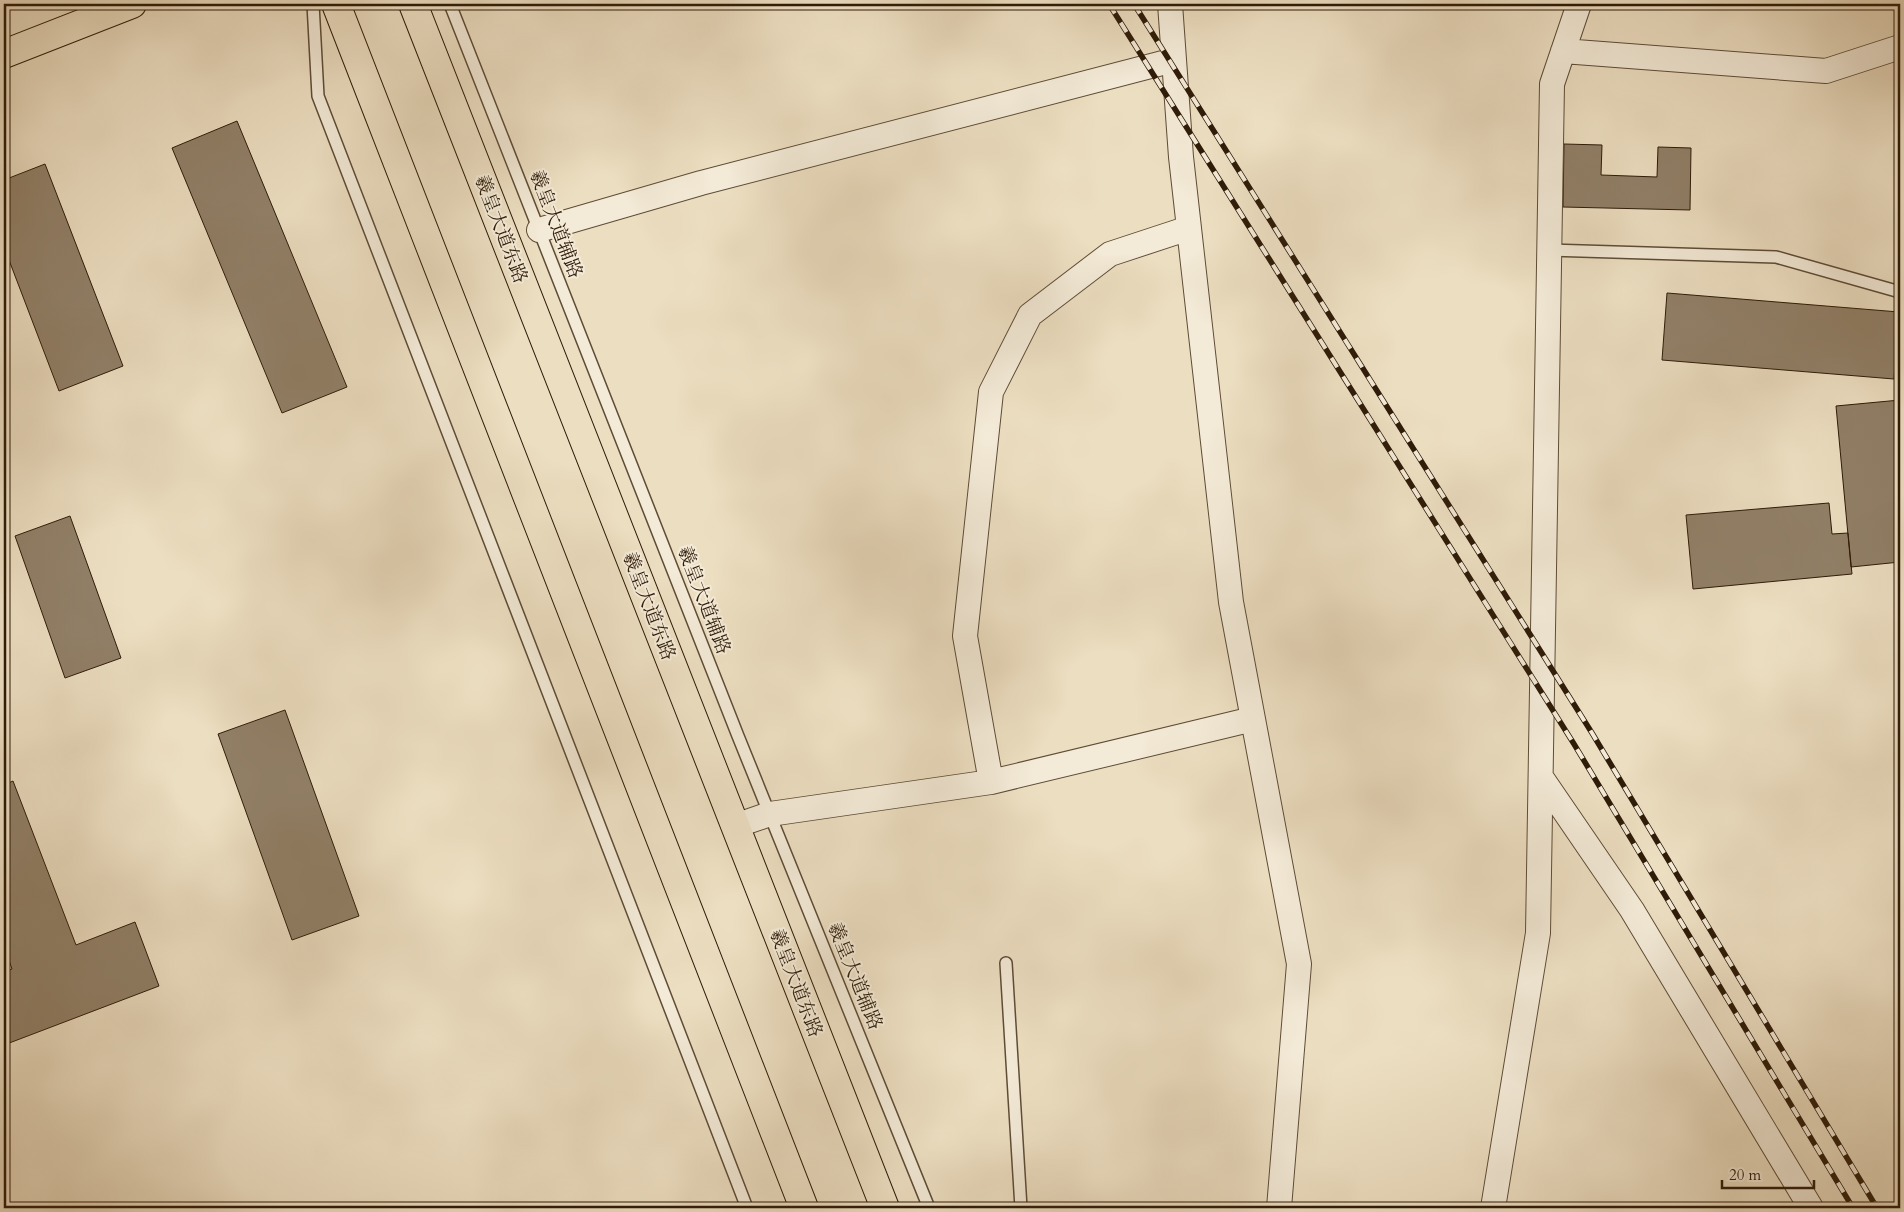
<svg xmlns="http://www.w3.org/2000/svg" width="1904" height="1212" viewBox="0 0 1904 1212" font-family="Cardo,'Noto Serif SC',serif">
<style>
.building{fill:#918068;stroke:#2e1b08}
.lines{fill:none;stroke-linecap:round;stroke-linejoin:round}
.lane-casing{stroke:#5e4c36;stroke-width:14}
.street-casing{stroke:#5e4c36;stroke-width:26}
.primary-casing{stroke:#2e1b08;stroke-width:30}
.lane{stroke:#f3ead7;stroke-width:11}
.street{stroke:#f3ead7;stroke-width:24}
.primary{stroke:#ecdec1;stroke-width:28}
.rail-casing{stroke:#2e1b08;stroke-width:5.5}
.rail{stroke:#f3ead7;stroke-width:4;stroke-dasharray:11;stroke-linecap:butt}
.labels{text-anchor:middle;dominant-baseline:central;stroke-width:4;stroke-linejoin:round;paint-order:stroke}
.street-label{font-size:19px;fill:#2e1b08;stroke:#f3ead7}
</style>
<rect width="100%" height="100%" fill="#ecdec1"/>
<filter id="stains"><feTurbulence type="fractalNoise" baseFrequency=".004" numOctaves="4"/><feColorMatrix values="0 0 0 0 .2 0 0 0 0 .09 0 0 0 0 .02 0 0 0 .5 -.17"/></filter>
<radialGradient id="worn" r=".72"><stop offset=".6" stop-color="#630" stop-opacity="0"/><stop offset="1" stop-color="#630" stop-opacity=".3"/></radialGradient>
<path class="building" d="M237,121L347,387L282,413L172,148Z
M1564,144L1602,145L1601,175L1657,177L1658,147L1691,148L1690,210L1563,207Z
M45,164L123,366L59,391L4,247V180Z
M1667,293L1899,312L1894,379L1662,360Z
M1900,400V562L1851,567L1836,406Z
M1829,503L1832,534L1848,533L1852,574L1693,589L1686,515Z
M70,516L121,658L65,678L15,536Z
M285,710L359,916L292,940L218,734Z
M13,781L76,945L135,922L159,986L4,1045V972L12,969L4,946V785Z"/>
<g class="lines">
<defs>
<path id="lane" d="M313,4L318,96L747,1208
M450,4L738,736L929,1208
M1549,250L1776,257L1900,292
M1006,963L1021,1208"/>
<path id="street" d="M1170,4L1181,157L1231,602L1299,964L1279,1208
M1563,51L1826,71L1900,47
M539,230L701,183L1174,60
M1541,777L1632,910L1811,1208
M991,782L965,636L991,392L1030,315L1110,254L1189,228
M735,826L770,814L991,782L1253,719
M1493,1208L1538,933L1552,84L1579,4"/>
<path id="primary" d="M336,4L804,1208
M413,4L885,1208
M4,54L132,4"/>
</defs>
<use href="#lane" class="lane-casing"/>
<use href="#street" class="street-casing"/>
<use href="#primary" class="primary-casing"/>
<use href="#lane" class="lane"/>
<use href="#street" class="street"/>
<use href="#primary" class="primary"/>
<defs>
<path id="rail" d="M1109,4L1574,744L1853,1208
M1134,4L1592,733L1877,1208"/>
</defs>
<use href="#rail" class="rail-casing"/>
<use href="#rail" class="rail"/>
</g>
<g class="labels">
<g class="street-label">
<text transform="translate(556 224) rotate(69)">羲皇大道辅路</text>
<text transform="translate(501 229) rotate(69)">羲皇大道东路</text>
<text transform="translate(704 600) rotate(69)">羲皇大道辅路</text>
<text transform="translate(649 606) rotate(69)">羲皇大道东路</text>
<text transform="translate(855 976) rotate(68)">羲皇大道辅路</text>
<text transform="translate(796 983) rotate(69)">羲皇大道东路</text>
</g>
</g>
<rect width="1904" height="1212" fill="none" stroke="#ecdec1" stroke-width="20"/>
<rect x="5" y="5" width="1894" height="1202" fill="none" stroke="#2e1b08" stroke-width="2.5"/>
<rect x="10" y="10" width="1884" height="1192" fill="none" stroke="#2e1b08"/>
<path d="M1722 1180v8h92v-8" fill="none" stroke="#2e1b08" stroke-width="2.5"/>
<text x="1729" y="1180" font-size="15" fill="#2e1b08" stroke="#f3ead7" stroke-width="4" paint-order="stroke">20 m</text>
<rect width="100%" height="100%" filter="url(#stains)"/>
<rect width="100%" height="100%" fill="url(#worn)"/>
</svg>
